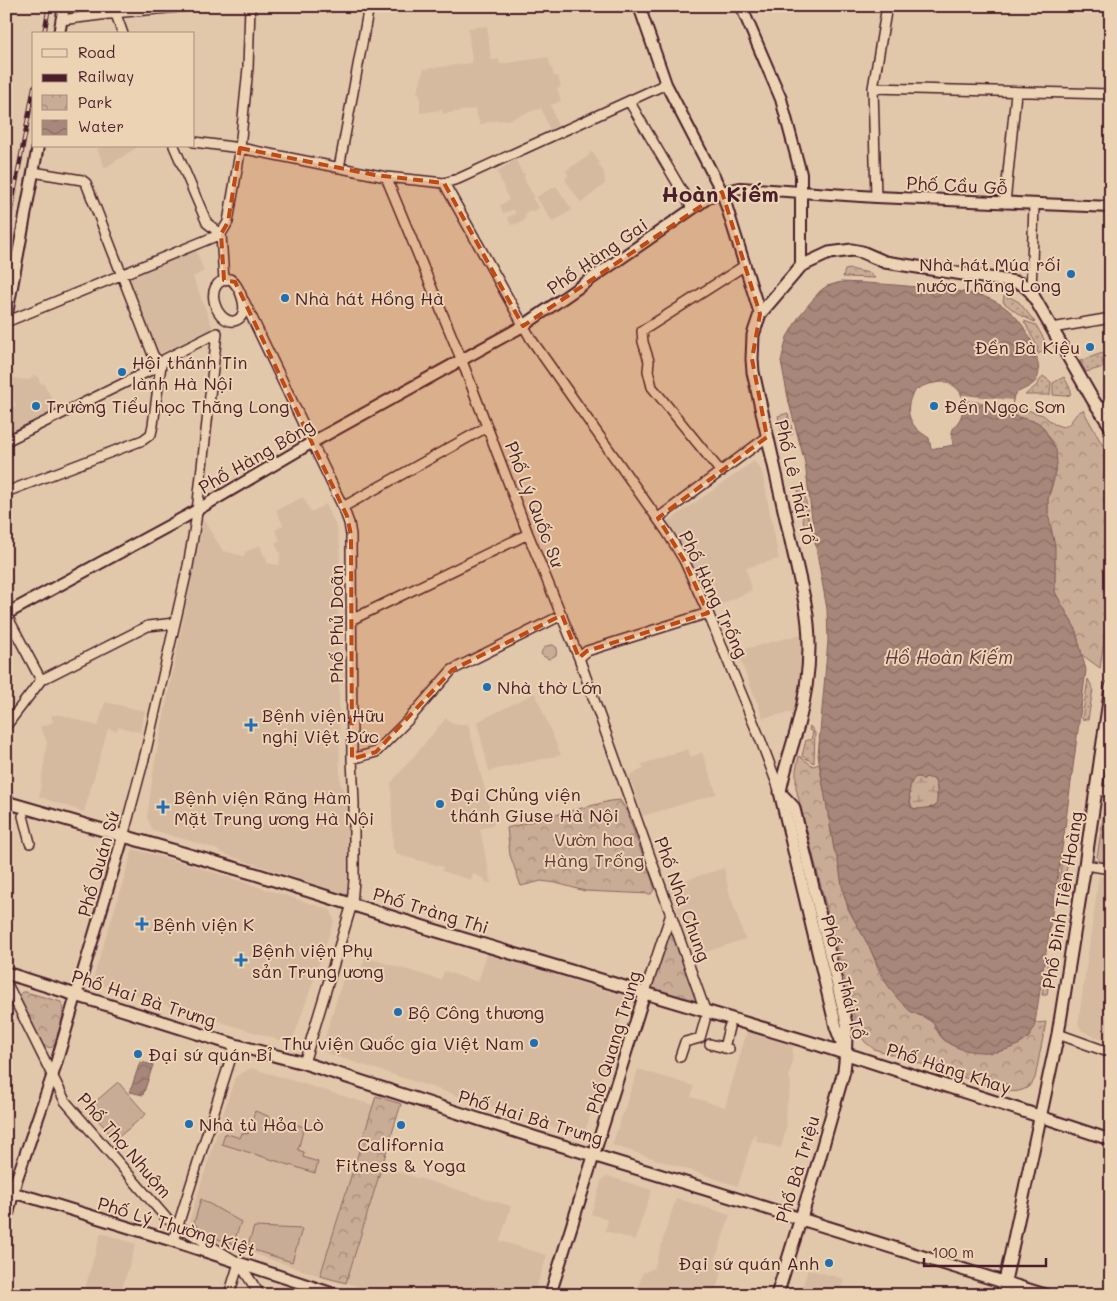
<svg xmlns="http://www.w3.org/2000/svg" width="1117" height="1301" viewBox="0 0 1117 1301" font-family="Mali,sans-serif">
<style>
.built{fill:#d5baa0}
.grass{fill:url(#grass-dots);stroke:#8a6660}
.wetland{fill:url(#wetland-marsh);stroke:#8a6660}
.park{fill:url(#park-crowns);stroke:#8a6660}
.garden{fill:#c9ac95;stroke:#8a6660}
.water{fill:url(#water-waves);stroke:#825d5a;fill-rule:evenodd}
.pier{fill:#e2c8ab}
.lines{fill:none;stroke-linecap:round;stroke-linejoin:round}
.minor-casing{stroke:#4a1f2b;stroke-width:12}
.tertiary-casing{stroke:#4a1f2b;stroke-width:14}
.secondary-casing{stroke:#4a1f2b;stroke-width:15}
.minor{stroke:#ecd3b3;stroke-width:9}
.tertiary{stroke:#ecd3b3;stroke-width:10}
.secondary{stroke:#ecd3b3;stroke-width:11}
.rail-casing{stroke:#4a1f2b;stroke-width:4.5}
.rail{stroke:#ecd3b3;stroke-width:2.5;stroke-dasharray:8;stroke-linecap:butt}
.marked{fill:#c04a14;fill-opacity:0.2;stroke:#c04a14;stroke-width:4;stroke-dasharray:10 6;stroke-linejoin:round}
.poi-dot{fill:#1f6fb2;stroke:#ecd3b3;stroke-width:2}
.labels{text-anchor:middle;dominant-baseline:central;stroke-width:4;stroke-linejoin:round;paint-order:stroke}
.street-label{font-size:18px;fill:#4a1f2b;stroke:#ecd3b3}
.poi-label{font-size:18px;fill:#4a1f2b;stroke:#ecd3b3;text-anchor:start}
.park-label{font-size:18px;fill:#633b40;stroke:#ecd3b3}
.water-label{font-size:19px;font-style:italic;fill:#61393f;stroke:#ecd3b3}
.district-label{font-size:22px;font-weight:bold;fill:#4a1f2b;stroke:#ecd3b3}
</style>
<defs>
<pattern id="grass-dots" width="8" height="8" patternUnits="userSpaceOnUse" patternTransform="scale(1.25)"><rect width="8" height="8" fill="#c9ac95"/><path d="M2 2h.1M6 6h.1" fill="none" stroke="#a58b7a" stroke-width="1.8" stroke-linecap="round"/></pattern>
<pattern id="wetland-marsh" width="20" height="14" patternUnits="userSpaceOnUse" patternTransform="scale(1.25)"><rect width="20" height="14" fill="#c9ac95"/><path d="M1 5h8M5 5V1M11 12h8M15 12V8" fill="none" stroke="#a58b7a"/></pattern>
<pattern id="park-crowns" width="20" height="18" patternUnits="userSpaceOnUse" patternTransform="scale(1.25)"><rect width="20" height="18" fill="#c9ac95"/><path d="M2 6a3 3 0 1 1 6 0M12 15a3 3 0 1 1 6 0" fill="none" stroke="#a58b7a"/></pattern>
<pattern id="water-waves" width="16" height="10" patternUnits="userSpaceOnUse" patternTransform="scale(1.25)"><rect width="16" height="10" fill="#a7877a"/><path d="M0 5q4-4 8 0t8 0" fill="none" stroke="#8a6e64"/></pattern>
</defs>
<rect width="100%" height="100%" fill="#e2c8ab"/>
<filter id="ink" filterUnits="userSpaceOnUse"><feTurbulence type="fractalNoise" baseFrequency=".02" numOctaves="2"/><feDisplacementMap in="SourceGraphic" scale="10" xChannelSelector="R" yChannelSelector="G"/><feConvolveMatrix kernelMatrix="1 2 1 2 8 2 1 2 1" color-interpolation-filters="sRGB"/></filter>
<g filter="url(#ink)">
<path class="built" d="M487,26L491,60L499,59L500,64L548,57L554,76H558L561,87L557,88L561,101L551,105L558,127L550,131L541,108L508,120L492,121L480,125L475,109L443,114L442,110L420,113V94L417,93L424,69L472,63L468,28Z
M103,146H139L105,168L97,149Z
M592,152L600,163L598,164L604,172L605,184L581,203L565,180L568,175L566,170L589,156V153Z
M516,160L522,173H525V175L524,176L526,183L534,196L532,198L539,208L532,212L530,210L524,214L526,217L523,222L511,225L507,217L515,214V211L512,210L503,213L500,205L509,200L497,171Z
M556,186L572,210L553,222L536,197Z
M11,189L19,190L6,252V214Z
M195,248L204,271L193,277L213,329L210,332L156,355L128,277Z
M33,375L39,377V382L44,384L58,410L6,437V406H16L13,399L14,392L10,390L11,386L14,385V378L28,380L32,378Z
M754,461L762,471L779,559L746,568L752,590L714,608L687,556L667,522Z
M303,497L311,512L326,504L337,529L340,548L338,608L340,783L349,802L350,896L227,855L213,848L153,830L147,818L154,766L203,519L223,551L244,556L245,552L260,545L264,556H266L267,563L279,565L280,554L275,543L280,540L275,530L283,525L276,510Z
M806,633L803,669L797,702L793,712L763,718L737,651Z
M535,693L561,755L489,771L477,722Z
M105,702L145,711L140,732L119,727L117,731L108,729L84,812L39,797L47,742L40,727L53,722L51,715H62L98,726Z
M446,718L454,724H468L494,825L480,829L491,883L484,882L485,879L473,874L471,880L442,871L443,867L395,854L396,851L393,849L391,783Z
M688,749L691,757L702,752L717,794L643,816L629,775L643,769L642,764Z
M133,849L191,865L331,910L334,921L294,1037L279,1040L92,982Z
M724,868L730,895L745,939L694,956L669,885Z
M1099,876L1111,878V1043L1088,1034L1081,1030L1078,1024Z
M487,954L628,997L584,1135H579L326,1053L323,1044L344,975L358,979L365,957L441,980L444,971L478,982Z
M747,1031L793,1046L792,1064L789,1076L791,1084L785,1115L787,1124L781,1148L756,1141L757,1135L754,1134L738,1186L612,1145L638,1069L694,1086L691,1097L725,1107Z
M251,1068L373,1105L320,1276L206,1238L189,1221L235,1077Z
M382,1167L511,1206L500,1241L547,1255L534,1295H389L346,1283Z
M607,1176L652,1190L635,1240L605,1231L608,1220L591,1214L602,1179Z
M676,1198L730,1215L715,1261L724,1265L714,1295L636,1294L643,1272H645L654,1268Z
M101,1233L136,1244L120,1295H83Z
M808,1269L844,1279L839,1295H800Z"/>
<path class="grass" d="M850,269L869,273L875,278L843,277L845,270Z
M1006,295L1019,302L1035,322L1020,315L1003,302L1004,296Z
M1024,321L1036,325L1049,348L1038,354L1036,344Z
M1111,350V356L1102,359L1104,367L1086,372L1080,361Z
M1043,376L1051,382L1050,395H1025L1036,386Z
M1064,377L1071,390L1070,395L1065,396L1053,395V383Z
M788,413L793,434L783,436L778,416Z
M802,487L804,489L809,523L804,525L798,488Z
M1088,679L1093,689L1088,720L1082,719Z
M810,726L815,733L814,763L802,756L806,740H811L813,732L809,730Z
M1063,854L1069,855L1063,889L1058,888Z
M1048,959L1052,960L1047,995H1042Z"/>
<path class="wetland" d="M916,777C933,777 937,777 937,795C937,800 938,802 935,807L918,809L912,808C909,799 907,782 916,777Z"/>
<path class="park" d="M1020,408L1043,415L1054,424L1063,427C1073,425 1072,414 1083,410L1103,446L1107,457L1109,473L1107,619L1100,668L1082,655L1075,628L1055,592V563L1048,513V499L1054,480V445L1043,427L1037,422L1014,416L1013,414L1017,413Z
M799,756L813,766L819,764L826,800L834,849L839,862L844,892L848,909L869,946L882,978L910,1011L929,1020L934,1024L935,1029L997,1052C1017,1045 1028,1045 1035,1023L1046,1022L1035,1078C1030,1090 1018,1093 1006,1091L874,1049L865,1042L858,1032L796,788V770Z
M1111,796V865L1099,862L1097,857L1106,799Z
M620,800L625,808L654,885V890L651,894L585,891L556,883L541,881L521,886L510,855L507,828L574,810L610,801Z
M670,924L699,1004L651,989Z
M22,992H26L61,1002C67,1013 57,1033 54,1045L51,1048L42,1045L19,1000V995Z
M376,1096L401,1104L346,1283L320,1276Z"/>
<path class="garden" d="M553,645L557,648L556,655L549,659L543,656L541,654C543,647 547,645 553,645Z
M118,1082L146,1114L115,1140L88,1108Z
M255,1111L268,1116C273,1126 282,1128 292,1123L304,1127L298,1150L304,1152L303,1157L318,1162L315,1173L222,1144L225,1133L240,1138L242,1133L248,1134Z
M201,1199L241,1222L233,1244L206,1235L194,1223Z
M254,1227L302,1229L292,1262L247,1248Z"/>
<path class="water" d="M841,282C872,283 903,285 933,289C951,291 973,291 990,299C1019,311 1036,340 1039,371C1038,387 1024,387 1014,395L1012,406L1014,416L1037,422L1043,427L1056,450L1057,464L1048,499V513L1055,546V592L1075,628L1086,670L1063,842L1035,1023C1034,1027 1033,1031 1031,1034C1026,1044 1005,1051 995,1052C976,1053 954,1051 941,1037C937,1032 936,1025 931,1021C924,1015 914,1015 908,1009C883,986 883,972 868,945C861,930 851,917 846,901C840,884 841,866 834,849L818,755L828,641L827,609L815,542L805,463L789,403L781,361L787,337L800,315L820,291L827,286ZM942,382C962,384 968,402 960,419C958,423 952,428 952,433C951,436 953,442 953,445L943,447L942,449L940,447L931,449L929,438C923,434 915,429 912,422C906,413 908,397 916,390C924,384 934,383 942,382ZM916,777H920L923,781L925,777L934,779C938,786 939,800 935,807L918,809L912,808C908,799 908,782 916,777Z
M140,1062L153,1065L143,1095L130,1092Z"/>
<path class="pier" d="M962,395L1012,400V405L963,400Z"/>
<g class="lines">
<defs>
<path id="minor" d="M113,6L123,34
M61,20L124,12L190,6
M873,88L1111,94
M629,101L692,208
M194,142L240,148L386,177L444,183L458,179L666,84
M174,146L207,223L221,234
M339,168L369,6
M33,172L82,180L86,183L153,355L161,365
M386,177L462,361L528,534L579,658L705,1010
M444,183L531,339L667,532L684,560L708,613L761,741L780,792
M876,197L873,88L887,6
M1005,203L1016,93
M221,234L228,222L239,158L248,68L250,6
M221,234L224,280
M230,279C240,285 251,313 237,320C218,329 199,281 230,279Z
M1031,292L1034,205
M244,301L343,507L349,523L351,535L352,759L354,803V880L352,904L304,1063
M6,322L221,234
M1052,328L1111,318
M6,441L161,365L165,359L217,333
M721,472L652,387L648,371L649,361L643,342L642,331L744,266
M6,492L143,440L151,434L153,425L161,365
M343,507L487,427
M658,518L767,437
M6,614L41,680
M353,619L528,534
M579,658L587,651L708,613
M6,726L41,680L148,626L175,623
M352,759L376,752L408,720L452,670L562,615
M1096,790L1111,792
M23,816L30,843
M123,837L145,755L188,566L196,520L217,333
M1085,865L1111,869
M6,982L65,1101L167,1219L239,1263L260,1295
M645,992L671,914
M1058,1034L1111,1053
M710,1044L729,1049
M724,1048L729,1027
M680,1057L685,1042L700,1038L705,1020
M173,1241L235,1045
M229,1295L239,1263"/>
<path id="tertiary" d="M639,6L666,84L722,192L760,314
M741,6L781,99L801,174V266
M59,34L64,6
M6,319L38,146
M1099,408L1111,405
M6,614L185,517L311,443L523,326L708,198L722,192L740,188L876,197L1111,207
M780,792L794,807L847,1025L846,1050
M1042,1117L1111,1140
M6,1191L33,1198L173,1241L337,1295
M6,1222L16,1181L52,1077L123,837
M550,1295L645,992"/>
<path id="secondary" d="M6,802L255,874L427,928L819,1045L1042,1117
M6,973L235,1045L304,1063L540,1139L705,1189L1045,1295
M777,1295L818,1163L844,1071L846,1053L836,1027L780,792C784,769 792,748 798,725C809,684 813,645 805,603L753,372L752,359L753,335L760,314L801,266L829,253L852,250L862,252L885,262L1015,282L1022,284L1031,292L1093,400L1111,427
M1002,1295L1058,1034L1085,865L1111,687"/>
</defs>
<use href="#minor" class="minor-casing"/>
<use href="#tertiary" class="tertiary-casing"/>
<use href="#secondary" class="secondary-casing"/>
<use href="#minor" class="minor"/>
<use href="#tertiary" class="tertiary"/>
<use href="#secondary" class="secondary"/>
<defs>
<path id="rail" d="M44,34L49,6
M6,236L34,87"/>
</defs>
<use href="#rail" class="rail-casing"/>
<use href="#rail" class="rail"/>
</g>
</g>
<path class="marked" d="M240,148L375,175L444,183L523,326L722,192L760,314L752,359L767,437L658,518L684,560L708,613L587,651L579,658L562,615L452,670L376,752L352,759L351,535L347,516L239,290L235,282L224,280L221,234L228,222Z"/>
<g class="poi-dot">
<circle cx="1071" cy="274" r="5"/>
<circle cx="285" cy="298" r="5"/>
<circle cx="1090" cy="347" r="5"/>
<circle cx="122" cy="372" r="5"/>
<circle cx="36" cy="406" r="5"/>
<circle cx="934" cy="406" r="5"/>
<circle cx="487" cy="687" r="5"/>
<path d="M248.5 717.5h5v5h5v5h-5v5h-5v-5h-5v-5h5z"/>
<circle cx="440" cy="804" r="5"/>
<path d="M160.5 799.5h5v5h5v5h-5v5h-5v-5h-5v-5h5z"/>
<path d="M139.5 916.5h5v5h5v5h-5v5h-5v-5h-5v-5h5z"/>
<path d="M238.5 952.5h5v5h5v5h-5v5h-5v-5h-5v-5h5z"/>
<circle cx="398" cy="1012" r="5"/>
<circle cx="534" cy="1043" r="5"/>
<circle cx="138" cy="1054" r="5"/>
<circle cx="189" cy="1124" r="5"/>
<circle cx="401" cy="1125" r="5"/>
<circle cx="829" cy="1263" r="5"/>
</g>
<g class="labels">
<g class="street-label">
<text transform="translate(957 185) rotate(3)">Phố Cầu Gỗ</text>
<text transform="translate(597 256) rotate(-35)">Phố Hàng Gai</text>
<text transform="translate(256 456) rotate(-30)">Phố Hàng Bông</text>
<text transform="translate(796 482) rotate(77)">Phố Lê Thái Tổ</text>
<text transform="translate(535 504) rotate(69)">Phố Lý Quốc Sư</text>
<text transform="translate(714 594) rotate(65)">Phố Hàng Trống</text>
<text transform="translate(336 624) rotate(-90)">Phố Phủ Doãn</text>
<text transform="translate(98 864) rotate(-74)">Phố Quán Sứ</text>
<text transform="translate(683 899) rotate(70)">Phố Nhà Chung</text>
<text transform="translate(1062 900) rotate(-81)">Phố Đinh Tiên Hoàng</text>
<text transform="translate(431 910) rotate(17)">Phố Tràng Thi</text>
<text transform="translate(844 977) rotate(75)">Phố Lê Thái Tổ</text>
<text transform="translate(144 998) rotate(18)">Phố Hai Bà Trưng</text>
<text transform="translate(613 1042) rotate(-73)">Phố Quang Trung</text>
<text transform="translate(949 1068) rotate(18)">Phố Hàng Khay</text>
<text transform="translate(531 1117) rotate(17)">Phố Hai Bà Trưng</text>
<text transform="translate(125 1145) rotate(49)">Phố Thợ Nhuộm</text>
<text transform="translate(797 1169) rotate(-73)">Phố Bà Triệu</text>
<text transform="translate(177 1226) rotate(17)">Phố Lý Thường Kiệt</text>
</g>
<g class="poi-label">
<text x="1061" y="264" text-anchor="end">Nhà hát Múa rối<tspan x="1061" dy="21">nước Thăng Long</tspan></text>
<text x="295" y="298">Nhà hát Hồng Hà</text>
<text x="1080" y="347" text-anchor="end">Đền Bà Kiệu</text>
<text x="132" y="362">Hội thánh Tin<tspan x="132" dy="21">lành Hà Nội</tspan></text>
<text x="46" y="406">Trường Tiểu học Thăng Long</text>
<text x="944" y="406">Đền Ngọc Sơn</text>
<text x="497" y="687">Nhà thờ Lớn</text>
<text x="262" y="715">Bệnh viện Hữu<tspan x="262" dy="21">nghị Việt Đức</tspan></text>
<text x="450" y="794">Đại Chủng viện<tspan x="450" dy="21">thánh Giuse Hà Nội</tspan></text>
<text x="174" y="797">Bệnh viện Răng Hàm<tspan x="174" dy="21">Mặt Trung ương Hà Nội</tspan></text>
<text x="153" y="924">Bệnh viện K</text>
<text x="252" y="950">Bệnh viện Phụ<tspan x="252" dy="21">sản Trung ương</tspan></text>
<text x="408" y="1012">Bộ Công thương</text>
<text x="524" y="1043" text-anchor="end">Thư viện Quốc gia Việt Nam</text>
<text x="148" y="1054">Đại sứ quán Bỉ</text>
<text x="199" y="1124">Nhà tù Hỏa Lò</text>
<text x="401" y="1144" text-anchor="middle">California<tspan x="401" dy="21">Fitness &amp; Yoga</tspan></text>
<text x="819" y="1263" text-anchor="end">Đại sứ quán Anh</text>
</g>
<g class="park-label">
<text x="594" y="839">Vườn hoa<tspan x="594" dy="21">Hàng Trống</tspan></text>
</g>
<g class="water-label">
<text x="949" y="656">Hồ Hoàn Kiếm</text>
</g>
<g class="district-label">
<text x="720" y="193">Hoàn Kiếm</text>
</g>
</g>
<rect width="1117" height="1301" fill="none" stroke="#ecd3b3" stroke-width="25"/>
<rect x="12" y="12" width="1092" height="1276" fill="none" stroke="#4a1f2b" stroke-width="2" filter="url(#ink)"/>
<rect x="32" y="32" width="162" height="115" fill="#ecd3b3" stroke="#ab8b7d"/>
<rect x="42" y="49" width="25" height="8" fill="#ecd3b3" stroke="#ab8b7d"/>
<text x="78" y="58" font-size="15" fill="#4a1f2b">Road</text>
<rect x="42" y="74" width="25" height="8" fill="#4a1f2b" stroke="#ab8b7d"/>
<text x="78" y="82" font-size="15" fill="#4a1f2b">Railway</text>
<rect x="42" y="95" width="25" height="15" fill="url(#park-crowns)" stroke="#ab8b7d"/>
<text x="78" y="108" font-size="15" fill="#4a1f2b">Park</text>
<rect x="42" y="120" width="25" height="15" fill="url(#water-waves)" stroke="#ab8b7d"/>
<text x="78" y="132" font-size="15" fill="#4a1f2b">Water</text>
<path d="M924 1258v8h122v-8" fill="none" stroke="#4a1f2b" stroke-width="2.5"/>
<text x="932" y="1258" font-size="15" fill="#4a1f2b" stroke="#ecd3b3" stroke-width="4" paint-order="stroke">100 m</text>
</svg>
